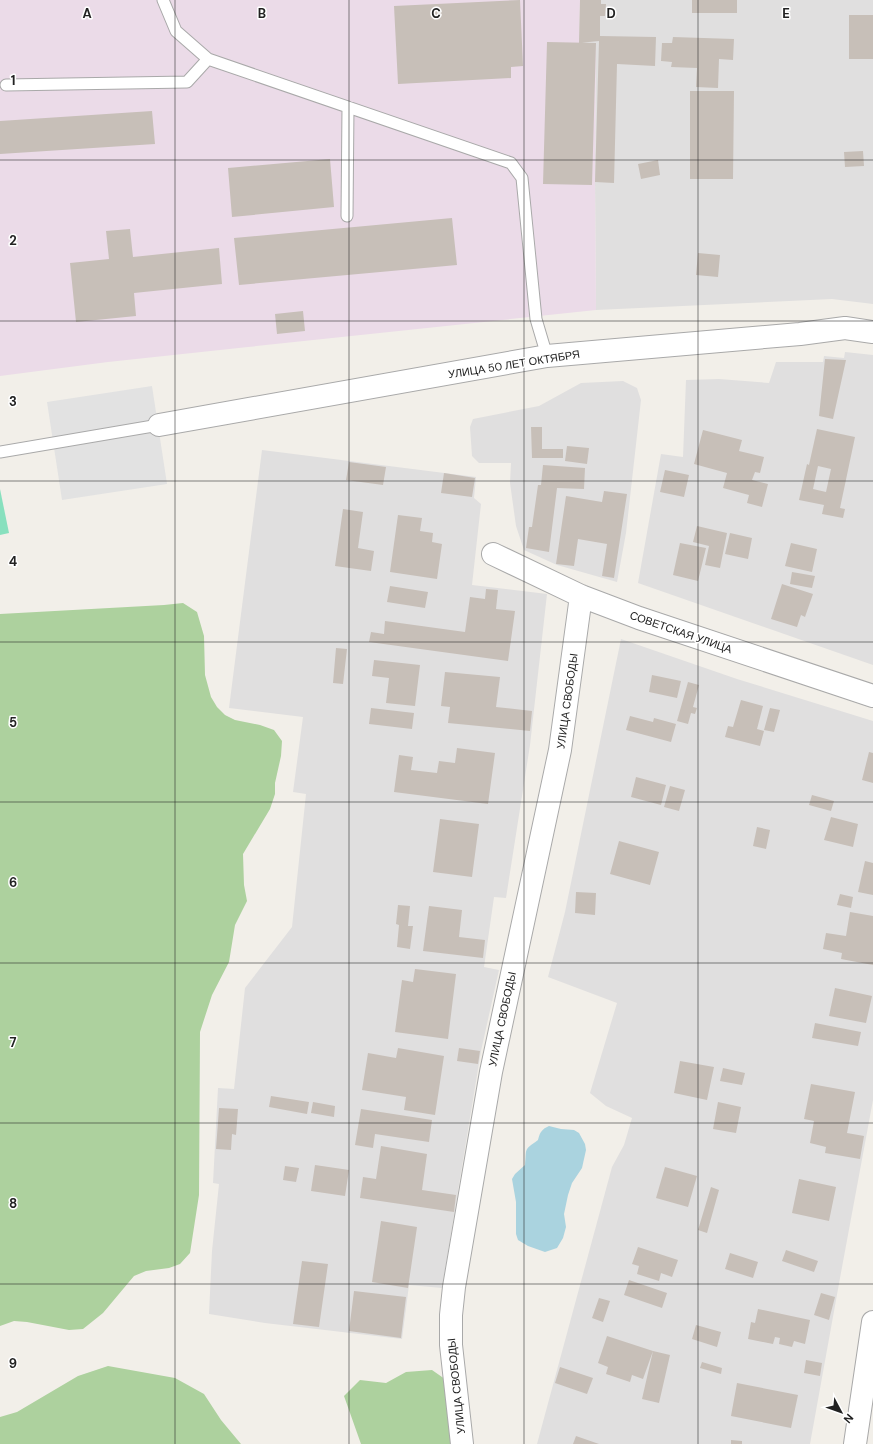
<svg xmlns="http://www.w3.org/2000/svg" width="873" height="1444" viewBox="0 0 873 1444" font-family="'DM Sans',sans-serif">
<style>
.residential{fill:#e0dfdf}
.industrial{fill:#ebdbe8}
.forest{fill:#add19e}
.pitch{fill:#88e0be}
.parking{fill:#e2e2e2}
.water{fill:#aad3df}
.building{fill:#c7bfb8;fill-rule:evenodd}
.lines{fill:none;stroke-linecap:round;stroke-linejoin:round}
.lane-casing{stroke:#a9a9a9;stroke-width:13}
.street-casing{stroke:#a9a9a9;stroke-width:24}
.lane{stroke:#fff;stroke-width:11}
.street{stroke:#fff;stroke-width:22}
.grid{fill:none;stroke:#222;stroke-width:1;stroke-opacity:0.55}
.labels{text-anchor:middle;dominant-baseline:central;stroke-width:3;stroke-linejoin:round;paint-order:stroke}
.street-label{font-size:11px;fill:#222;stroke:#fff}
.grid-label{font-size:13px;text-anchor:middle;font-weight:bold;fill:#222;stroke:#fff;stroke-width:3;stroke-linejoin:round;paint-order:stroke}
</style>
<rect width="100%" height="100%" fill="#f2efe9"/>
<path class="residential" d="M580,0H873V304L832,299L596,310L595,182L596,44L579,43Z
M845,352L873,355V665L638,583L661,454L683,457L686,380L719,379L769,383L776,362H823L824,356L844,358Z
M623,381L637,388L641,400L626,533L617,582L557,565L524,550L516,526L510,483L511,463H479L472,456L470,427L473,419L539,406L581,383Z
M262,450L476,477L474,498L481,504L472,585L547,594L530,745L506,898L494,897L484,967L499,970L481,1051L442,1288L409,1285L402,1339L265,1323L209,1314L212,1251L219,1184L213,1183L218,1088L234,1089L245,988L292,927L306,794L293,792L303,717L229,708Z
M621,639L737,679L873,721V1100L840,1278L810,1444H537L612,1167L624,1145L632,1118L606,1106L590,1093L617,1003L548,977L565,912Z"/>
<path class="industrial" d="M0,0H580L579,43H596L595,182L596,310L248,347L108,362L0,376Z"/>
<path class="forest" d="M183,603L197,612L204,636L205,675L211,697L217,707L225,715L235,720L260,725L274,730L282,741L281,756L275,783V794L270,809L243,854L244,885L247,901L235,925L229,962L212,995L200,1032L199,1195L190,1253L180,1264L169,1268L146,1271L134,1276L103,1313L83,1329L69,1330L27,1322L14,1321L0,1326V614L164,605Z
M108,1366L175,1378L204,1394L221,1420L241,1444H0V1417L17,1412L78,1376Z
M432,1370L452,1384L455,1444H361L344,1396L360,1380L386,1383L406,1372Z"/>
<path class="pitch" d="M0,489L9,533L0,535Z"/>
<path class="parking" d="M152,386L167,484L62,500L47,402Z"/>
<path class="water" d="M549,1126L561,1129L574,1130L579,1133L585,1144L586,1150L582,1168L572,1183L568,1195L564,1214L566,1227L563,1238L557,1248L545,1252L528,1246L518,1240L516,1234V1202L512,1179L515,1174L525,1165C527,1147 523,1151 538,1140C540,1132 542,1129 549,1126Z"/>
<path class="building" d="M520,0L523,66L511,67V78L398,84L394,6Z
M580,0H601V4H606L605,16H600V36L656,37L655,66L617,64L614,183L595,182L599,41L579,43Z
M692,0H737V13H692Z
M849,15H873V59H849Z
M673,37L734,39L733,60L719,59L718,88L696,87L697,68L671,67L672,62L661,61L662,43H672Z
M547,42L596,43L592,185L543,184Z
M690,91H734L733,179H690Z
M152,111L155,144L0,154V121Z
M863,151L864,166L845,167L844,152Z
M330,159L334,207L232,217L228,168Z
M658,160L660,175L641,179L638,164Z
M452,218L457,265L239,285L234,238Z
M130,229L133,257L219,248L222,284L134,293L136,316L76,322L70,263L109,259L106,231Z
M698,253L720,255L718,277L696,275Z
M303,311L305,331L277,334L275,314Z
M825,359L846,360L833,419L819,416Z
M531,427H542V449H563V458H532Z
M817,429L855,437L840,508L845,509L843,518L822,514L824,505L799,500L807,464L809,465ZM818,466L831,469L826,492L813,489Z
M703,430L742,440L739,451L764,457L760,473L755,472L752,480L768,484L762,507L747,503L749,495L723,488L727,473L694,464Z
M567,446L589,448L587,464L565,461Z
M349,462L386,467L383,485L346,480Z
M543,465L585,468L584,489L557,488L549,552L526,548L529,527H532L538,485H541Z
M665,470L689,475L684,497L660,492Z
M444,473L475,478L472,497L441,493Z
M604,491L627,494L614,578L602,576L607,544L578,539L574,566L556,564L566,496L602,502Z
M343,509L363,512L358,548L374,551L371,571L335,566Z
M398,515L422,518L420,531L433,533L432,542L442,544L437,579L390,572Z
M697,526L727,533L720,568L705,565L709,546L693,542Z
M730,533L752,538L748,559L725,554Z
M680,543L706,548L698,581L673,575Z
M791,543L817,549L812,572L785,566Z
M792,572L815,576L812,588L790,584Z
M782,584L813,594L805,617L801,615L797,627L771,619Z
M390,586L428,592L425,608L387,602Z
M486,589L498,590L496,609L515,611L508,661L369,642L371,632L384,634L385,621L465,632L470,597L485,599Z
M336,648L347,649L343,684L333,683Z
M374,660L420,665L415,706L386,703L389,678L372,676Z
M445,672L500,677L496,707L532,711L530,731L448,723L450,707L441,706Z
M652,675L681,681L677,698L649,692Z
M688,682L699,685L693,707L697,708L695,714L691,713L688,724L677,721Z
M741,700L763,706L757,729L764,731L760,746L725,737L728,726L733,727Z
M371,708L414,713L412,729L369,724Z
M770,708L780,710L774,732L764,730Z
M630,716L653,722L654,718L676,724L671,742L626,730Z
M457,748L495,753L488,804L394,792L399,755L413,757L411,770L437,773L439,761L455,763Z
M869,752L873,753V783L862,780Z
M636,777L666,785L661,805L631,797Z
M670,786L685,790L679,811L664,807Z
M812,795L834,801L831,811L809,805Z
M831,817L858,824L853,847L824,840Z
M440,819L479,824L472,877L433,872Z
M757,827L770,830L766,849L753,846Z
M619,841L659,852L650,885L610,874Z
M865,861L873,863V895L858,892Z
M576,892L596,893L595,915L575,913Z
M840,894L853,897L851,908L837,905Z
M398,905L410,906L408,926H413L410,949L397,947L399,925L396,924Z
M429,906L462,910L459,937L485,940L483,958L423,951Z
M850,912L873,916V965L841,959L842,953L823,949L826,933L846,936Z
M415,969L456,974L448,1039L395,1032L402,980L413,982Z
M835,988L872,996L866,1023L829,1016Z
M815,1023L861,1032L858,1046L812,1038Z
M398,1048L444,1056L435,1115L404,1110L406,1097L362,1090L368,1053L396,1058Z
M459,1048L480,1051L478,1064L457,1061Z
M680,1061L714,1067L707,1100L674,1093Z
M723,1068L745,1073L742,1085L720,1081Z
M811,1084L855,1092L847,1133L864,1136L860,1159L825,1153L826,1147L810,1143L814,1121L804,1119Z
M271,1096L309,1102L307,1114L269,1107Z
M313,1102L335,1106L334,1117L311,1113Z
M718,1102L741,1107L736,1133L713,1129Z
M219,1108L238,1109L236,1135L232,1134L231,1150L216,1149Z
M361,1109L432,1120L429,1142L375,1134L373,1148L355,1145Z
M381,1146L427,1154L422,1190L456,1195L454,1212L360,1198L363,1177L376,1179Z
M315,1165L349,1170L345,1196L311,1191Z
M285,1166L299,1168L296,1182L283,1180Z
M665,1167L697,1176L688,1207L656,1198Z
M799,1179L836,1187L829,1221L792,1213Z
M711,1187L719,1190L707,1233L698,1230Z
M381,1221L417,1227L408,1288L372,1282Z
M638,1247L678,1260L672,1277L661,1273L659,1281L637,1274L639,1266L632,1264Z
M786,1250L818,1261L814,1272L782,1261Z
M730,1253L758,1262L753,1278L725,1269Z
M302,1261L328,1264L319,1327L293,1324Z
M629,1280L667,1293L662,1308L624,1295Z
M354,1291L406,1297L401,1338L349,1331Z
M821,1293L835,1297L829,1320L814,1315Z
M599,1298L610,1301L603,1322L592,1318Z
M758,1309L810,1320L805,1344L794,1341L792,1347L779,1344L780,1338L775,1337L773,1344L748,1339L751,1322L755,1323Z
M696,1325L721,1332L717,1347L692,1339Z
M607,1336L653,1351L643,1379L632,1375L630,1382L606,1374L608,1367L598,1363Z
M653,1351L670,1355L659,1403L642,1399Z
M806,1360L822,1363L820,1376L804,1373Z
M702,1362L722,1368L721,1374L700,1368Z
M560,1367L593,1378L587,1394L555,1383Z
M737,1383L798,1395L791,1428L731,1416Z
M576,1436L599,1444H573Z
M731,1440L742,1441V1444H731Z"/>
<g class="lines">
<defs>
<path id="lane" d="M163,0L176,31L208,59L511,163L522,178L536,319L547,356
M6,85L187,82L208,59
M347,216L348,107
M0,452L159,425"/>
<path id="street" d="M159,425L547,356L800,334L845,328L873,332
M493,554L581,596L639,618L873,696
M462,1444L451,1345V1315L454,1287L491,1072L560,750L581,596
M855,1444L873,1322"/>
</defs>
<use href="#lane" class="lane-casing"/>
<use href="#street" class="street-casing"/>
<use href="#lane" class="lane"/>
<use href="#street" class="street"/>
</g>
<path class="grid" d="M175,0V1444M349,0V1444M524,0V1444M698,0V1444M0,160H873M0,321H873M0,481H873M0,642H873M0,802H873M0,963H873M0,1123H873M0,1284H873"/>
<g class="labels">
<g class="street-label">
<text transform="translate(514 364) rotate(-9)">УЛИЦА 50 ЛЕТ ОКТЯБРЯ</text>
<text transform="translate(681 632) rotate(19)">СОВЕТСКАЯ УЛИЦА</text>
<text transform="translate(567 701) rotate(-82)">УЛИЦА СВОБОДЫ</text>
<text transform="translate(502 1019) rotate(-78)">УЛИЦА СВОБОДЫ</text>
<text transform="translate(456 1386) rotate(-96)">УЛИЦА СВОБОДЫ</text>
</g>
</g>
<g class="grid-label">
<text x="87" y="18">A</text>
<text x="262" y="18">B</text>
<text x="436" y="18">C</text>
<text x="611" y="18">D</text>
<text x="786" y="18">E</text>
<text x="13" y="85">1</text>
<text x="13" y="245">2</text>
<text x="13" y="406">3</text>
<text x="13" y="566">4</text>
<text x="13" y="727">5</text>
<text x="13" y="887">6</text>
<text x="13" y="1047">7</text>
<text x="13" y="1208">8</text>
<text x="13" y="1368">9</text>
</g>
<g transform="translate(841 1412) rotate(131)" stroke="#ffffff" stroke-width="3" paint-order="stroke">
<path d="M0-3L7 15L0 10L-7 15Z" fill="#222222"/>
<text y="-6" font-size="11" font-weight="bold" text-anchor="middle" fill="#222222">N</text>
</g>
</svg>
